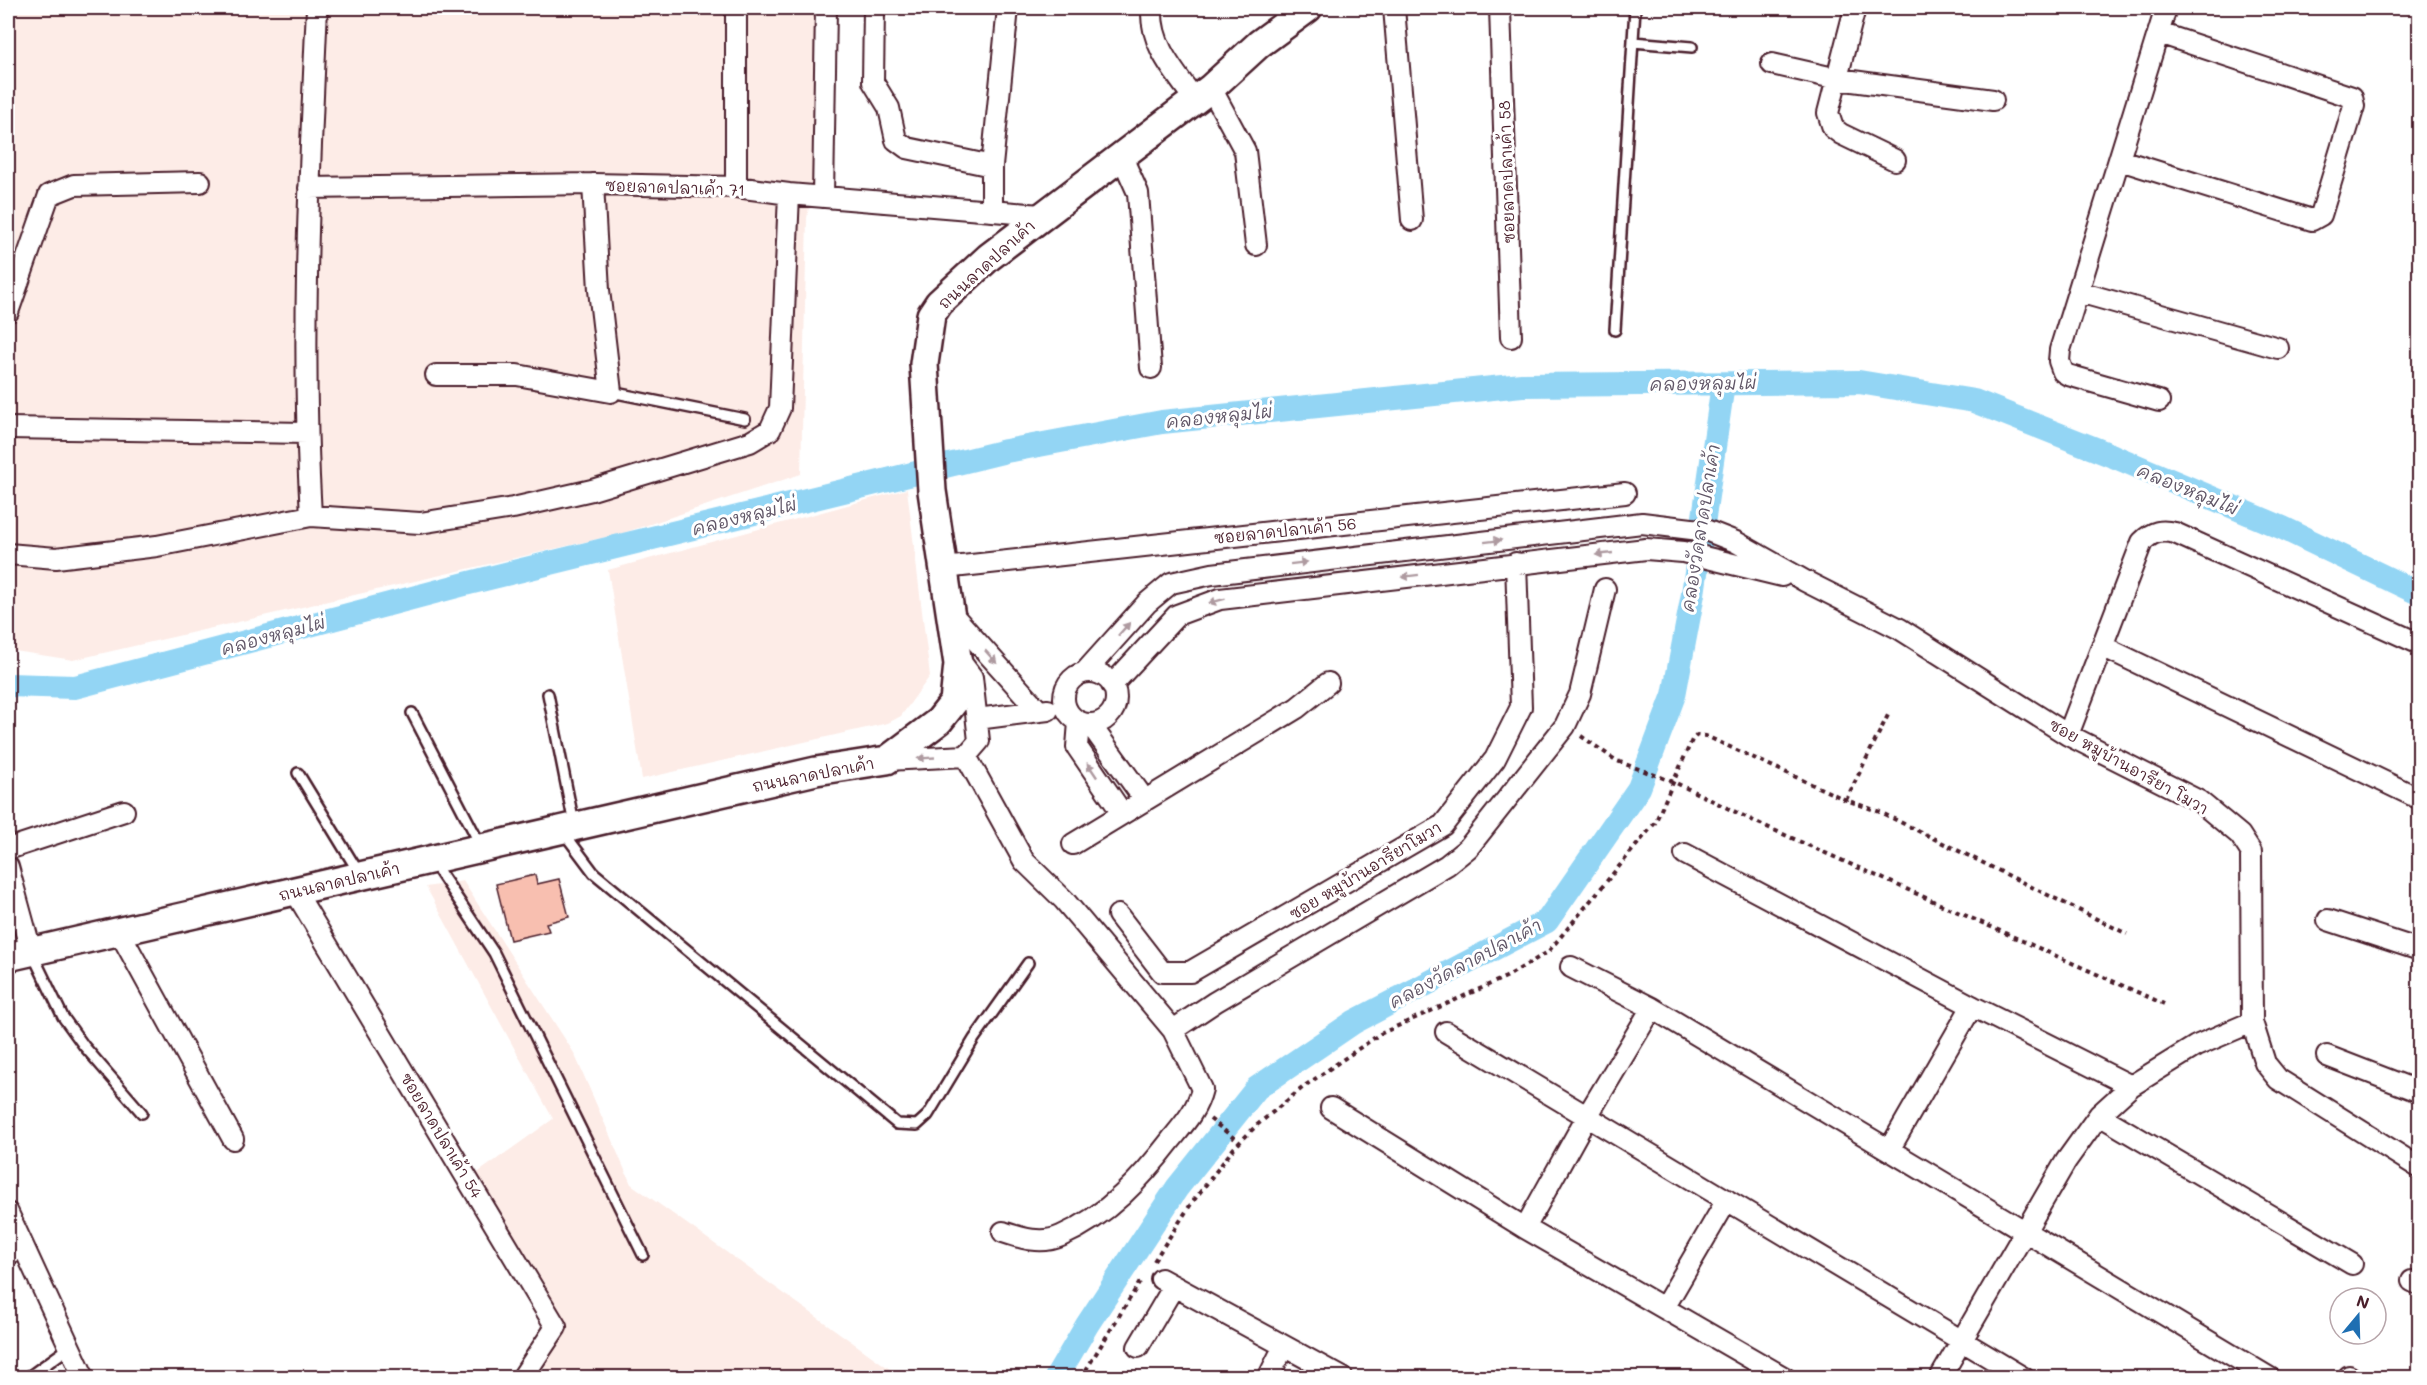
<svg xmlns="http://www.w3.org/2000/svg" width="2427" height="1385" viewBox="0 0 2427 1385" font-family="Mali,'Playpen Sans Thai',sans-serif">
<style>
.built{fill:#fdece7}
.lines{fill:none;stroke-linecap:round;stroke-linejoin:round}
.canal{stroke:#93d5f4;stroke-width:24}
.building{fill:#f8bfb0;stroke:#4a1f2b;stroke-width:1.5}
.lane-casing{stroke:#4a1f2b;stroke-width:14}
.street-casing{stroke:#4a1f2b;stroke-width:24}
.secondary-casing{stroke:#4a1f2b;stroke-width:32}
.path{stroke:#4a1f2b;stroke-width:4;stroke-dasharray:4.5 4.5;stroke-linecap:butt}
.lane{stroke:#fff;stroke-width:9}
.street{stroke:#fff;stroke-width:20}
.secondary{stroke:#fff;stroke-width:27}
.oneway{fill:#ae9aa0}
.labels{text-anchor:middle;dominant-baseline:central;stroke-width:6;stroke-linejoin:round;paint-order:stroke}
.street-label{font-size:16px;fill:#4a1f2b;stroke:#fff}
.water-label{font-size:18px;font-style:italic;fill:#605667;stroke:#fff}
</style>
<rect width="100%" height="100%" fill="#fff"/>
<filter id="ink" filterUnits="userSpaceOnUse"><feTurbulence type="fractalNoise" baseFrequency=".0167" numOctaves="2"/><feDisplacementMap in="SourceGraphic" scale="12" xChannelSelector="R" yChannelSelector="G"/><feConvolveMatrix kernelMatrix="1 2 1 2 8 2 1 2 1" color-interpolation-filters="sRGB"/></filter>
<g filter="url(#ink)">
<path class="built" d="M18,8H824L819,155L807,218L801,474L623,533L73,660L8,650V55Z
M907,489L930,676L901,716L888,723L642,779L608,570Z
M463,881L574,1053L631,1184L901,1377H552L542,1364L568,1328L476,1174L553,1119L426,887Z"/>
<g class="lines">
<path class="canal" d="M8,685L75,687L465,584L1006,451L1162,422L1522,385L1859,382L1974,401L2113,456L2283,528L2420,594
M1056,1378L1087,1325L1177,1188L1257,1088L1354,1022L1547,921L1639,788L1674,695L1693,594L1723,384"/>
</g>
<path class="building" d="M535,875L537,884L559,879L569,917L546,923L549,931L510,940L496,884Z"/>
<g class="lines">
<defs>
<path id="lane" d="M1633,42L1692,47
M1615,330L1635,8
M611,392L745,419
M548,694L574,824
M412,713L481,846
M298,773L359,873
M564,833L594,873L897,1124L917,1125L928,1115L974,1039L1028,963
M433,862L494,953L643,1255
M32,953L63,1017L84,1046L142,1113
M8,1260L26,1252
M27,1378L70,1347"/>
<path id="street" d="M736,8V187
M874,8L873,82L889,108L896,140L907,148L992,166
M1152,8C1150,45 1174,71 1195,100
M1394,8L1412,220
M1500,8L1511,337
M1855,8L1828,113L1833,128L1841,134L1895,160
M1772,64L1838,79L1993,100
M1211,88L1245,151L1256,245
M1121,155L1138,193L1151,368
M2120,160L2312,220L2321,215L2354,106L2352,97L2159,33
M309,188L593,184L736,187L789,194L1040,215
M823,197L826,8
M992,209V166L1008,8
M2079,292L2278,348
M8,312L49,195L74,185L200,182
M436,375H517L611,392L599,290L593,184
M2159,401L2068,375L2063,372L2059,361L2060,350L2166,8
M8,428L306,433
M311,516C301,346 309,177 317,8
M8,554L56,558L157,546L311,516L420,523L513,508L592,490L750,442L770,430L780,408L789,194
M944,568L1625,493
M952,614L1039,711
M2102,646L2420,799
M1064 698a26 26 0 1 1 52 0a26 26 0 1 1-52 0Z
M1085,672L1147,603L1171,583L1212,574L1642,523L1708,531L1736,542L1805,581L1900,629L2068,735L2199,801L2240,835L2251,852L2252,1022L2265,1063L2278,1079L2420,1168
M1112,685L1177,615L1220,599L1646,549L1683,552L1782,576
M977,719L1048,710
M1079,722L1077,747L1122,813
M1090,724L1144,799
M2068,735L2142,542C2153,531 2161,530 2175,533L2420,644
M966,756L1024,861L1064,900L1173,1030L1202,1089C1197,1110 1184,1124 1171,1140C1141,1179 1107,1216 1061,1236C1041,1245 1021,1238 1003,1232
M887,760L966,756L979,741L972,677L957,657
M1073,844L1297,708L1328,683
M8,849L124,811
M1685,854L1972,1006L2131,1086
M8,867L31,951
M295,891L556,1327L522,1378
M1118,915L1162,972H1190L1443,825L1495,759L1521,707L1516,563
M2328,920L2420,950
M119,931L233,1139
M1571,967L1652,1008L2270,1378
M1173,1030L1215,1002L1447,865L1468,848L1565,726L1580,694L1605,589
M1446,1032L2024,1378
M2327,1056L2420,1092
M1331,1108L1525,1228L1785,1378
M2099,1115L2352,1264
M1889,1150L1972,1006
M8,1213L84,1378
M1525,1228L1586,1118L1652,1008
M1161,1279L1343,1378
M2412,1281L2420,1285
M1664,1308L1727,1200
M1138,1347L1174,1286
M2349,1376L2351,1378
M1268,1378L1284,1346
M1940,1378L2066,1161L2099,1115L2131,1086L2196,1046L2252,1022"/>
<path id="secondary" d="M8,957L816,771L887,760L939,721L954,702L958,664L932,491L924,364L931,315L939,303L989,257L1211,88L1259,44L1308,8"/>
</defs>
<use href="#lane" class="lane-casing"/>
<use href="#street" class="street-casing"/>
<use href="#secondary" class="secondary-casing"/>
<path class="path" d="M1581,736L1617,761L1674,782L1756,822L2164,1004
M1846,800L1889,713
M1210,1119L1240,1143
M1154,1261L1191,1204L1234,1148L1257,1125L1306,1085L1380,1034L1506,977L1548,952L1655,823L1692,740L1697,735L1706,736L1846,800L1880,812L2127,934
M1081,1378L1140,1282"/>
<use href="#lane" class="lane"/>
<use href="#street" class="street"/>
<use href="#secondary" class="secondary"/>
</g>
<defs><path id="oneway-solid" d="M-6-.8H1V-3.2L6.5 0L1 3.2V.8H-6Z" transform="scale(1.5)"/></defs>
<g class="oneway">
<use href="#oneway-solid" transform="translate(1493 541) rotate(-7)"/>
<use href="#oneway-solid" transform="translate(1604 554) rotate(174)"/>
<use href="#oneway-solid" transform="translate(1299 563) rotate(-7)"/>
<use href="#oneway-solid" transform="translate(1410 576) rotate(173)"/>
<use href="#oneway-solid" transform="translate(1217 601) rotate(165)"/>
<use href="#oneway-solid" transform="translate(1124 629) rotate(-48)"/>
<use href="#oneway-solid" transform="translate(991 657) rotate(48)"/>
<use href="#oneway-solid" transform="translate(926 758) rotate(177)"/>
<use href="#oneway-solid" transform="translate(1092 770) rotate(-124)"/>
</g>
</g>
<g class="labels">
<g class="street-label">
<text transform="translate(1506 172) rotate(-92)">ซอยลาดปลาเค้า 58</text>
<text transform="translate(675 187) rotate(2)">ซอยลาดปลาเค้า 71</text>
<text transform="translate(986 264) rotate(-42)">ถนนลาดปลาเค้า</text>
<text transform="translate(1285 530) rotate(-6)">ซอยลาดปลาเค้า 56</text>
<text transform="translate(2129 766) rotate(29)">ซอย หมูบ้านอารียา โมวา</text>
<text transform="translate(813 774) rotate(-11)">ถนนลาดปลาเค้า</text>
<text transform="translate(1365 870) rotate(-31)">ซอย หมูบ้านอารียาโมวา</text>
<text transform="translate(339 881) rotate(-13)">ถนนลาดปลาเค้า</text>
<text transform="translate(442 1135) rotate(59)">ซอยลาดปลาเค้า 54</text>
</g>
<g class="water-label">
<text transform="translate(1703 383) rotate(-1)">คลองหลุมไผ่</text>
<text transform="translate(1219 416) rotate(-6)">คลองหลุมไผ่</text>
<text transform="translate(2188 489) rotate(22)">คลองหลุมไผ่</text>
<text transform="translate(744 516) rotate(-14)">คลองหลุมไผ่</text>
<text transform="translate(1700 528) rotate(-81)">คลองวัดลาดปลาเค้า</text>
<text transform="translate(273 635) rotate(-15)">คลองหลุมไผ่</text>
<text transform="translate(1465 963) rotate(-28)">คลองวัดลาดปลาเค้า</text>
</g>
</g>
<rect width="2427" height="1385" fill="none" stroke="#fff" stroke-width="30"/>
<rect x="15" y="15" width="2397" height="1355" fill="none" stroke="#4a1f2b" stroke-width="2" filter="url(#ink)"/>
<g transform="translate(2358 1316) rotate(19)"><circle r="28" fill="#ffffff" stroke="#b7a5aa" stroke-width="1.5"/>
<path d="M0-4.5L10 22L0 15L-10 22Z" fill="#1f6fb2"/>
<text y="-9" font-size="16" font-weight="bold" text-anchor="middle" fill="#4a1f2b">N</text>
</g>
</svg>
